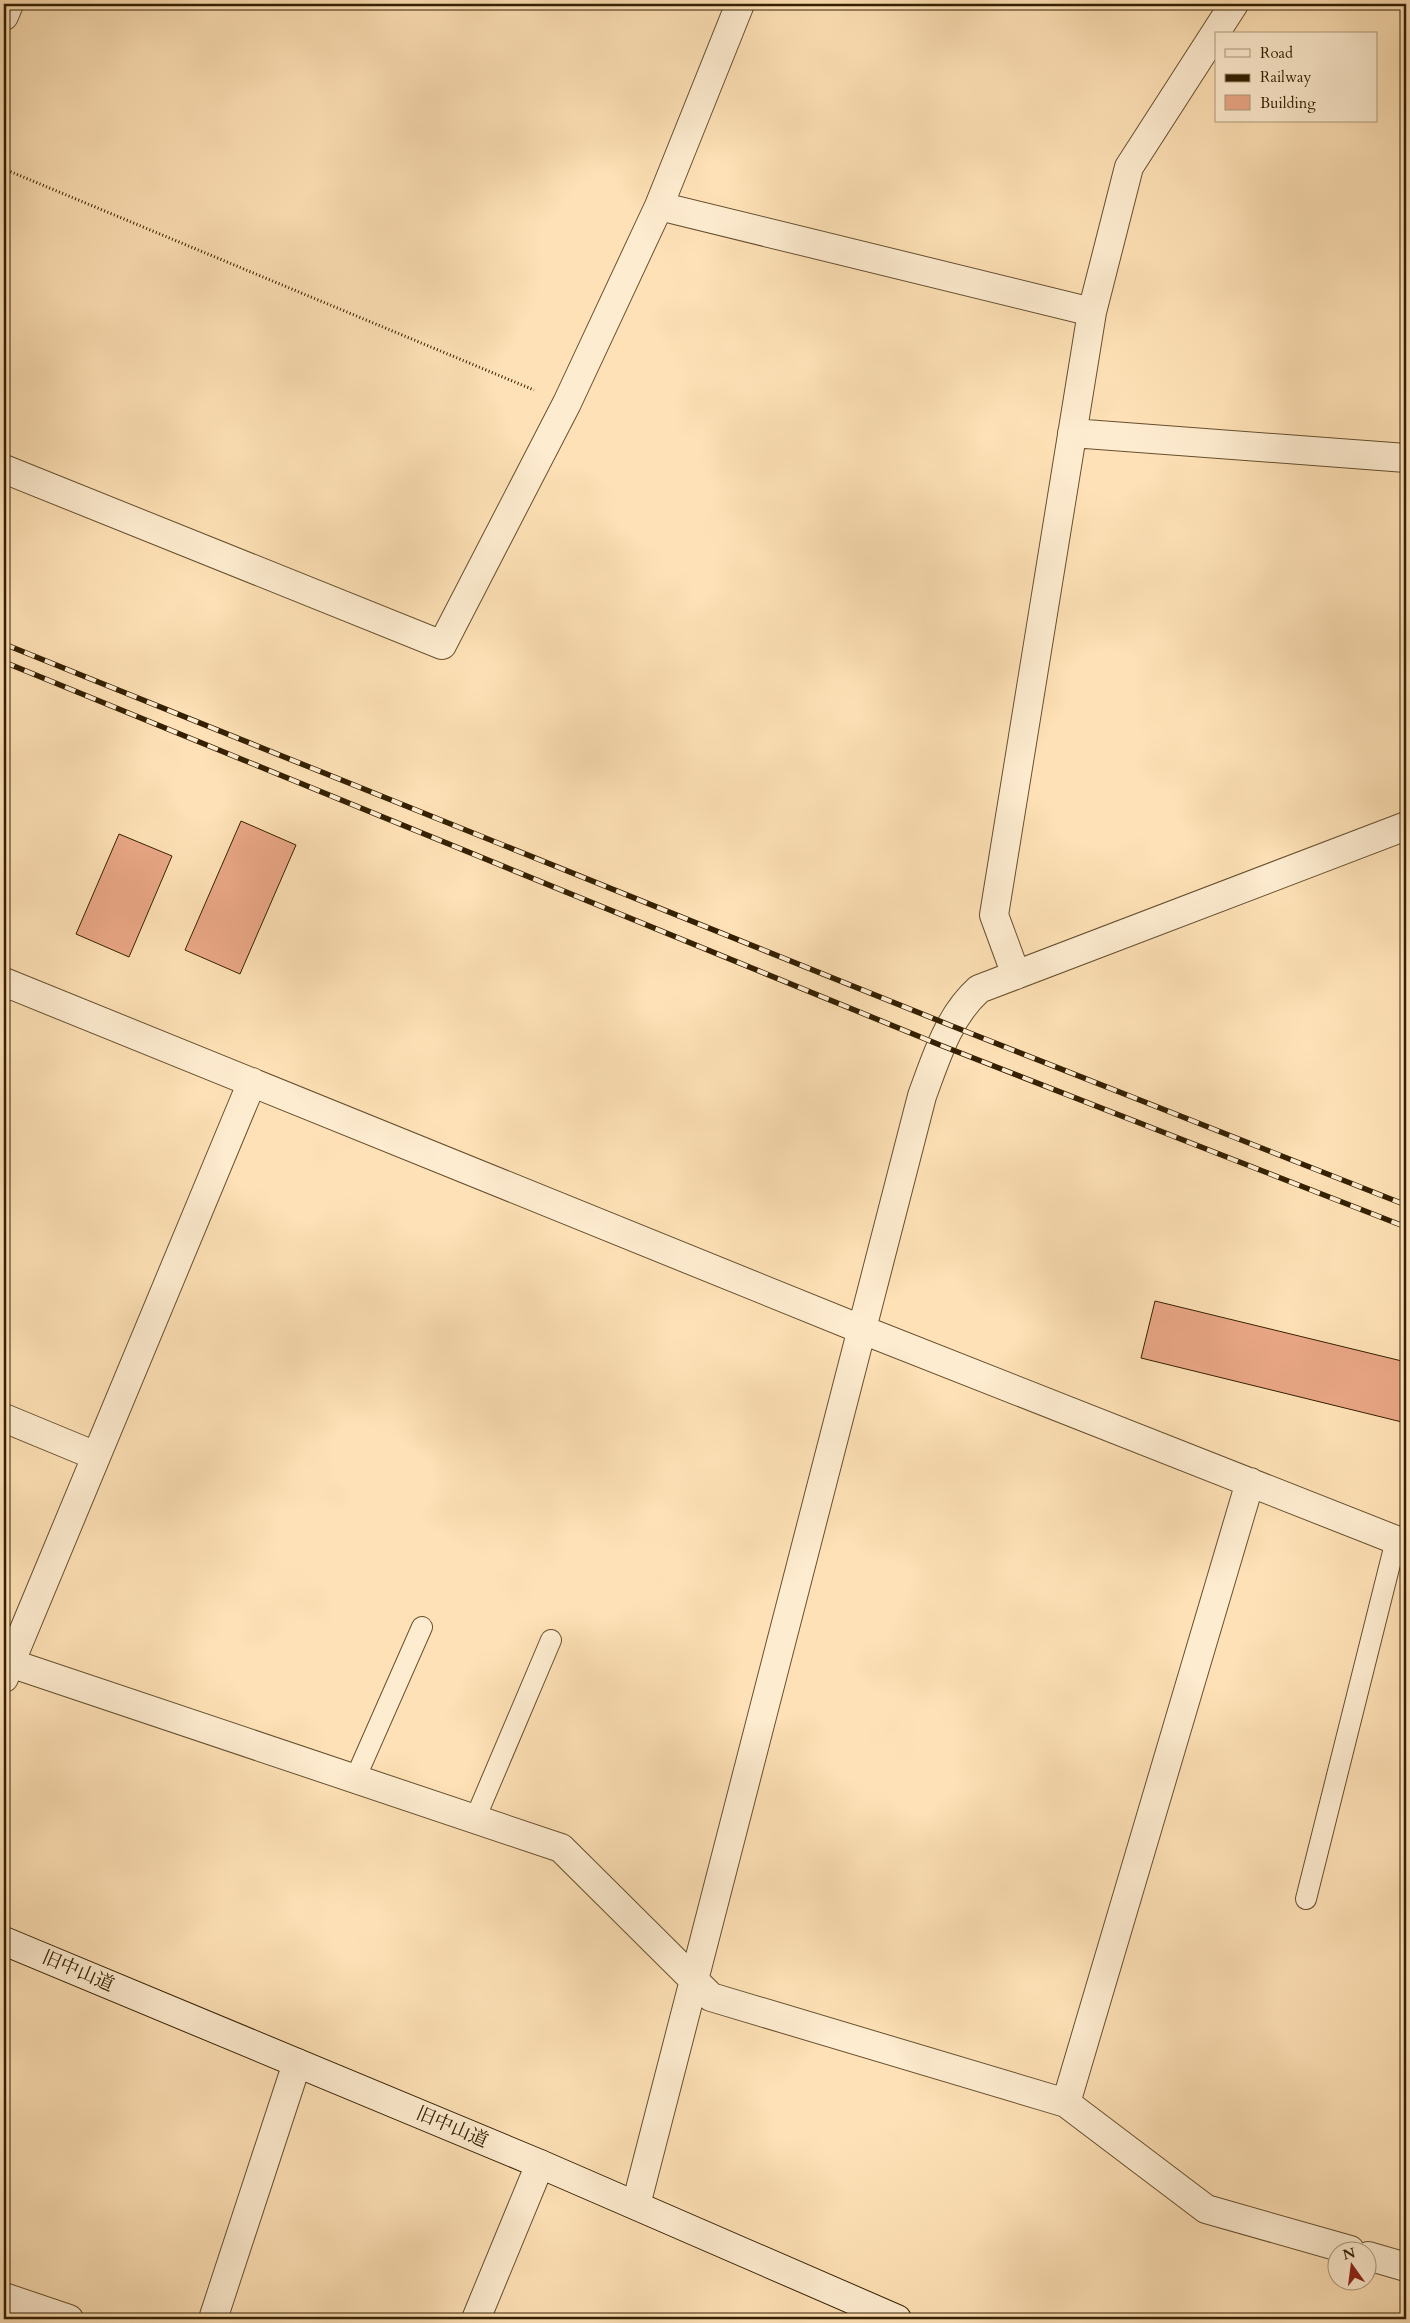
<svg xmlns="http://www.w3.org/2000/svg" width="1410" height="2323" viewBox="0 0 1410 2323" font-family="Cardo,'Noto Serif JP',serif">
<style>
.building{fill:#eaa786;stroke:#342001}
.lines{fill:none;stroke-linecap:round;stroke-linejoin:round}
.service-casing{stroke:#66502e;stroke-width:22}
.minor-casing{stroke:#66502e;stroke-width:30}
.secondary-casing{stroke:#342001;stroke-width:30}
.path{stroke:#342001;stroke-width:3;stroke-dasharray:1 2.5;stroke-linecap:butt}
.service{stroke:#feecd0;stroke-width:20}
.minor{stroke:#feecd0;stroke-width:28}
.secondary{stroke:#feecd0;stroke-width:28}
.rail-casing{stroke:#342001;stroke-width:5.5}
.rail{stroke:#feecd0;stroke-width:4;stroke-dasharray:11;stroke-linecap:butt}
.labels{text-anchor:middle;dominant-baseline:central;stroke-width:4.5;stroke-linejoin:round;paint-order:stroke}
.street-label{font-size:19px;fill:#342001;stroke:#feecd0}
</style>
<rect width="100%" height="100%" fill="#fee1b6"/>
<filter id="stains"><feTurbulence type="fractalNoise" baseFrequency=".004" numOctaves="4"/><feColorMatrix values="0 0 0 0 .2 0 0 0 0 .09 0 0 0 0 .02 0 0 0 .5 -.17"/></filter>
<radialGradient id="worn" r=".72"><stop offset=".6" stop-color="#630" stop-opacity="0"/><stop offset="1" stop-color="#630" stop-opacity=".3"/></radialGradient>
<path class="building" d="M241,821L296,845L240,974L185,950Z
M119,834L172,856L129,957L76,934Z
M1155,1301L1406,1362V1423L1141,1358Z"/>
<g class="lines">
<defs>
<path id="service" d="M355,1779L422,1627
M475,1819L551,1640
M1306,1899L1396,1540"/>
<path id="minor" d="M4,16L9,4
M659,206L1092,312
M1072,433L1406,458
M4,469L442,645L567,403L659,206L740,4
M1016,975L994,915L1092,312L1129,167L1234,4
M4,982L863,1330L1406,1544
M4,1418L96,1456
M10,1663L561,1848L711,1997L1066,2103L1206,2209L1350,2250
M4,1678L252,1082
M1066,2103L1250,1482
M636,2205L922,1096C936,1058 948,1017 979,989L1406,826
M1368,2256L1406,2267
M4,2297L69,2319
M213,2319L297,2063
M476,2319L540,2164"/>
<path id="secondary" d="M4,1941L540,2164L897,2319"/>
</defs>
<use href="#service" class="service-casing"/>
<use href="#minor" class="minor-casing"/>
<use href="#secondary" class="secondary-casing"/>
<path class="path" d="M4,169L534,390"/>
<use href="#service" class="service"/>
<use href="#minor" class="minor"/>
<use href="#secondary" class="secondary"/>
<defs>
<path id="rail" d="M4,644L952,1026L1406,1205
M4,662L940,1045L1406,1227"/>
</defs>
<use href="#rail" class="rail-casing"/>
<use href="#rail" class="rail"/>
</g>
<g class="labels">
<g class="street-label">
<text transform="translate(78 1971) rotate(23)">旧中山道</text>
<text transform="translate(452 2127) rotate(23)">旧中山道</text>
</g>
</g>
<rect width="1410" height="2323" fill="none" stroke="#fee1b6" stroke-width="20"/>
<rect x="5" y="5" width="1400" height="2313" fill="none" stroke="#342001" stroke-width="2.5"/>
<rect x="10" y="10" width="1390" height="2303" fill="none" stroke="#342001"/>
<rect x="1215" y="32" width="162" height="90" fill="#feecd0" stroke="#ad9a7d"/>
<rect x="1225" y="49" width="25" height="8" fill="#feecd0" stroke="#ad9a7d"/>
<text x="1260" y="58" font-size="15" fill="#342001">Road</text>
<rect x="1225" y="74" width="25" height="8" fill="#342001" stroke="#ad9a7d"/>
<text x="1260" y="82" font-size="15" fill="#342001">Railway</text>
<rect x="1225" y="95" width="25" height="15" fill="#eaa786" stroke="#ad9a7d"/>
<text x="1260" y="108" font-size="15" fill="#342001">Building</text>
<g transform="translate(1352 2266) rotate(346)"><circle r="24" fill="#feecd0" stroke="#ad9a7d"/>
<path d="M0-4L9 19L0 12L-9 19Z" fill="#8f2418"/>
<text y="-8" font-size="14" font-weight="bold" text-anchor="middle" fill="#342001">N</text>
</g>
<rect width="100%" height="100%" filter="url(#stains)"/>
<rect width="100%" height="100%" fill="url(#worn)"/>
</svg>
